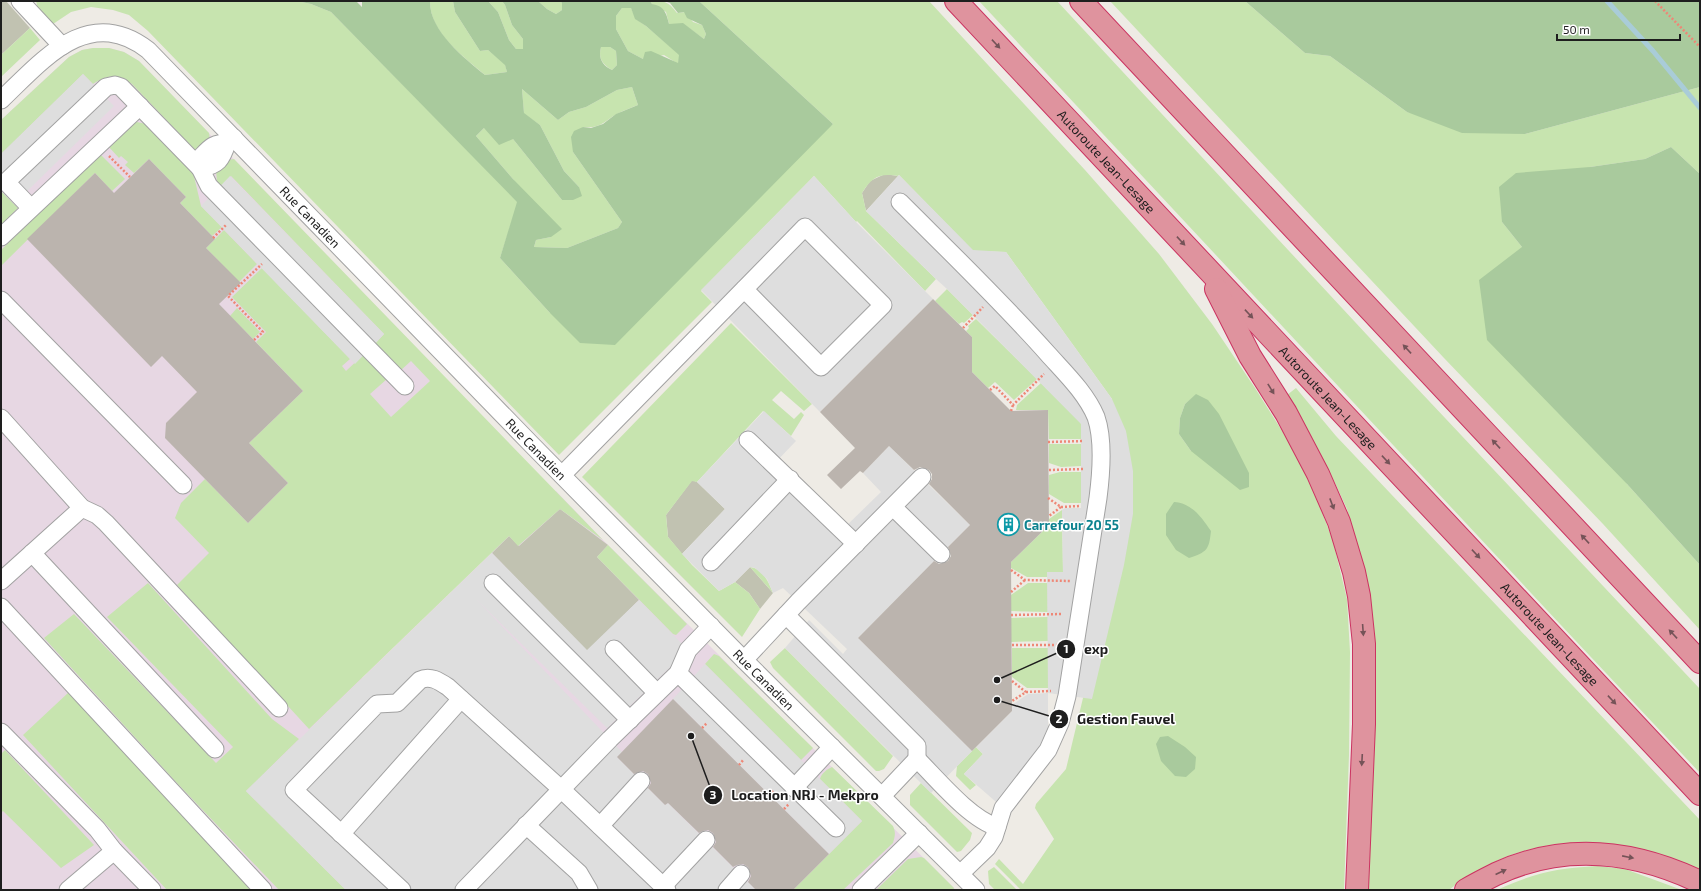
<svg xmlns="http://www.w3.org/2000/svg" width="1701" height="891" viewBox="0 0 1701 891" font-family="'Exo 2',sans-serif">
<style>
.industrial{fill:#e7d7e3}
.construction{fill:#c1c2b1}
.grass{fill:#c7e4af;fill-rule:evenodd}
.forest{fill:#a9ca9d;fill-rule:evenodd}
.parking{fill:#dedede}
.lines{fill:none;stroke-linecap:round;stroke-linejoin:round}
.stream{stroke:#a9ccd8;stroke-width:5}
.building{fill:#bbb4ae}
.minor-casing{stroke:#a2a2a2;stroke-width:19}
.highway-casing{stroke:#cb3361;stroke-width:24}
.path{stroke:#ee8776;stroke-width:2.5;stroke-dasharray:2 2;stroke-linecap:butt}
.minor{stroke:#fff;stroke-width:17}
.highway{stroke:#df939e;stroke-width:22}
.oneway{fill:#755358}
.labels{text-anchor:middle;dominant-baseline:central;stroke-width:3;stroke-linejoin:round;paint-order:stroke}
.street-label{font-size:13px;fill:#1e1e1e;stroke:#fff}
.culture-label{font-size:13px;font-weight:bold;fill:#0d838f;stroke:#fff;text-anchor:start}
.leader{fill:none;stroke:#1e1e1e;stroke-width:1.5}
.callout-dot{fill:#1e1e1e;stroke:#fff;stroke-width:1.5}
.mark-label{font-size:12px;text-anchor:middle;font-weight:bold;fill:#fff}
.callout-label{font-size:14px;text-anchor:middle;font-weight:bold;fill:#1e1e1e;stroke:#fff;stroke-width:3;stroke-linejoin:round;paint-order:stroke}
</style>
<rect width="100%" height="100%" fill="#eeebe5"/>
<path class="industrial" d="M93,48H109L124,52L139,61L440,372L245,556L362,678L556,491L603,540L956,890H1V120L69,57L82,50Z"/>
<path class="construction" d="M1,1H6L30,28L1,55Z
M885,174L898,176L866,211L862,193L870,181Z
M692,480L697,482L725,509L682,554L668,537L666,515Z
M560,509L608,545L597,557L639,600L587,651L492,553L509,536L519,546Z
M750,567L773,593L760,609L749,593L735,582Z"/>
<path class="grass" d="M36,1H297L311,4L331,12L518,202L500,258L550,313L833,124L699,1H929L1085,170L1159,254L1212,324L1255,388L1289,442L1315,493L1333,541L1347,599L1350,652L1349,755L1344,890H1021L995,864L999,859L1023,884L1054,839L1035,808L1036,804L1066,769L1083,698L1112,399L1006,252L973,251L899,175L898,176C879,173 872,177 862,193L866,211L936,279L925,291L857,221L856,222L814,176L701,291L712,302L559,455L148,31L129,15L113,10L91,7L71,12L53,24L39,12ZM1196,395L1191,451L1179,434L1180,418L1185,404Z
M430,1H453L455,12L480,51L488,50L505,64L507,72L485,75C464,57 429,32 430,1Z
M488,1H502L505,5L512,25L523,39V49H516L509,40L498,12Z
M538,1H560L562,3V10L556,14L547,9Z
M650,1C665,1 668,1 677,13L685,12L693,22L702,25L706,34L704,39L686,26L669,24L666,12L652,4Z
M979,1H1057L1381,350L1700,689V773L1574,639Z
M1110,1H1245L1305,53L1330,56L1407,112L1525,134L1700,87V174L1671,147L1645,159L1590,167L1502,222L1522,247L1627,484L1700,565V630L1603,524L1444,358Z
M622,8H631L636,19L646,26L680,55L678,64L664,55L643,59L628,51L616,29V16Z
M30,28L40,40L1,77V55Z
M601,47H610L616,51L617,65L612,70C602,64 598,58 601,47Z
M93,48H109L124,52L139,61L209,133L210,139L199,151L194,149L132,84C117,74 108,74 93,84L83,74L1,154V120L69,57L82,50Z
M632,87L638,105C631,108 624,110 617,114C604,121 601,129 583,127L573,152L622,222L618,228L567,248L534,247L536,240L551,237L513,179L476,136L484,128L513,139L562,200L579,187L564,171L540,125L524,114L522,89L558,120L569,112L586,107L617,90Z
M137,122L146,124L193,172L201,206L222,227L212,236L180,203L186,197L149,159L134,173L125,165L128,162L121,156L119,158L108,146L133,123Z
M100,154L125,179L112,191L95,173L1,266V250Z
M234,159L603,540L560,509L518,546L509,536L309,729L177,585L209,553L175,518L181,503L205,479L248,523L288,483L249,443L303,391L256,342L266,332L232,297L262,268L350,359L342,366L346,371L363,355L387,379L370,394L391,417L430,381L411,361L400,371L374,345L384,334L231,176L221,186L217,182L216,170L226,160Z
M1,191L18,208L1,225Z
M224,230L257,264L239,282L206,248Z
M947,289L973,315L964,323L962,322L959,324L935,301Z
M237,308L260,332L253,339L230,316Z
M976,319L1037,379L1014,400L995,382L988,388L972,372V337L966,331L969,328L968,326Z
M731,323L812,404L804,411L781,391L772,400L794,419L801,412L804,415L791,436L763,411L697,482L692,481L666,515L668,537L692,565L719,591L735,582L749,593L760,609L742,637L582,477Z
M1041,383L1081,423V439H1049L1048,410H1016L1017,405Z
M1296,388L1336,436L1700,820V871C1638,840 1567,832 1501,859C1494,862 1487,867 1480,871C1469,877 1458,882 1449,890H1368L1375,664L1372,615L1365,575L1347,509L1335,483L1287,395Z
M1049,444H1081V466L1061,467L1049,463Z
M1060,472H1081V503H1064L1049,494V475Z
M1062,510L1063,573L1048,572V577H1027L1011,568V562L1049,525V519Z
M608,545L687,624L676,635L673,634L597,557Z
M750,567C763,569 768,581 773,593Z
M148,583L272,719L299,739L246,791L346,890H279L176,782L44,638L74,614L216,763L233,747L107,617Z
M1028,583H1048V612L1011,611V595Z
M1048,617V641L1011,642V618Z
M785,648L893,756L884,769L879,771H876L773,668L770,662Z
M1012,648H1048V688H1027L1012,677Z
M714,654L719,656L813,748L801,760L705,664Z
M69,692L253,890H167L23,735Z
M976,747L983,754L964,774L976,785L970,790L956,776L957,766Z
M5,750L94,845L61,868L3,811L1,813V754Z
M832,767L893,826C896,833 895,836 893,843L843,890H793L862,821L820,779C821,774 827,769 832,767Z
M921,783L972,833L970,840L961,851L957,852L910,805V795Z
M921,857L924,858L954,888L953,890H876L908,859Z
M1598,866L1625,869L1682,890H1497C1534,873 1557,868 1598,866Z
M994,867L1017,890H995L989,884L988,871Z"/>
<path class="forest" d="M297,1H356L362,7V1H430C429,30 464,58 485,75L507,72L505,65L488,50L480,51L455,12L453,1H488L498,12L509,40L516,49H523V39L512,25L505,5L502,1H538L547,9L556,14L562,10V3L560,1H650L652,4C664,6 666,12 669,24L683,23L704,39L706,34L702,25L687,18L684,12L678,13L670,3L664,1H699L833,124L615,345L580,343L550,313L500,258L517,202L331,12L311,4ZM622,8H631L635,19L646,26L679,55L678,63L651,51L645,52L643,59L628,51L616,29V16ZM601,47H610L616,51L617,65L612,70C602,65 598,58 601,47ZM632,87L638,105L616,114L603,124L591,128L583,127L574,131L571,137L573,152L622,222L618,228L567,248L534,247L536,240L551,237L562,229L513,179L476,136L484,128L499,145L513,139L562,200H573L582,196L579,187L564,171L540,125L524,113L522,89L558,120L569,112L586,107L617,90Z
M1245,1H1700V87L1525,134L1462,133L1407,112L1330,56L1305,53Z
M1671,147L1700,174V565L1627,484L1487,340L1479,280L1522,247L1502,222L1499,187L1516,173L1590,167L1645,159Z
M1196,394L1208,400L1219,414L1249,473V487L1240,490L1191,451L1179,434L1180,418L1185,404Z
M1174,502C1192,503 1202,518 1211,531C1209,550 1207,552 1189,558L1176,550L1166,535V514Z
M1168,736L1185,747L1196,757L1195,769L1186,777L1175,776L1161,761L1156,744L1160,737Z"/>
<path class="parking" d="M83,74L114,106L14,204L1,191V154Z
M899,175L973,250L1006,252L1112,399L1126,431L1133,471V514L1124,565L1092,699L1048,693V750L1003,808L964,774L983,754L976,747L1012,711V705L1028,694L1048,693L1047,572H1063L1062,510L1065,508H1081V424L947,289L936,279L866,211Z
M230,176L384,334L355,364L201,206Z
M814,176L856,222L933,299L820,412L701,290Z
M764,411L796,441L774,464L842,530L881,492L863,473L889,446L970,525L858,638L972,751L931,793L785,648L809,620L843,654L847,649L783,588L773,593L767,579L755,568L750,567L735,582L719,591L682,554L725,509L697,482Z
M492,553L587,650L639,600L688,650L607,728L476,599L622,752L617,757L665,805L668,803L756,890H346L246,791Z
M705,664L862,821L829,854L673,699Z"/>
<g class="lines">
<path class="stream" d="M1607,1L1653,51L1700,108"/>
</g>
<path class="building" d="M149,159L186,197L180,203L215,239L206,248L241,283L219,304L303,391L249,443L288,483L248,523L165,438L166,423L197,392L162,356L151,367L27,239L95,173L114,193Z
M933,299L972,337V372L1011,411L1048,410L1049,525L1011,562L1012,711L972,751L858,638L934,561L939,564L948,561L951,556L948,547L970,525L929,484L932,479V474L929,470L920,467L914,470L889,446L863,473L860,471L841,489L827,475L855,448L820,412Z
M673,699L829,854L793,890H756L748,882L751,876L748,867L743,864L737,865L733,867L713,847L716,842L713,833L708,830L703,831L699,833L668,803L665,805L648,788L651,783L648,774L643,771L634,774L617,757Z"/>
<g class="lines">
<defs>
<g id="minor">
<path d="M20,1L62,46"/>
<path id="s1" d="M1,100C43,60 88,4 148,50L532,445L744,660L976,890"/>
<path d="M227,143C222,159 218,166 200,168V158C204,154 208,149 213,146C220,142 225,145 234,138"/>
<path d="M900,202C950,252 1001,301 1048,354C1065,373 1086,393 1096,417C1104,440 1101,475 1098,498L1067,696L1060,723L1048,750L1003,808L994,837L987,848L960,874"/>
<path d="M31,208L6,182L106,87L115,85L121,87L200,168L209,186L215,192L405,386"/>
<path d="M1,237L140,106"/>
<path d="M1,300L183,485"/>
<path d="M1,418L82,508L97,515L106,523L279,708"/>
<path d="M748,440L856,544"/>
<path d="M562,475L805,227L883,305L821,367L744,289"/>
<path d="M893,507L941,554"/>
<path d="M32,553L215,749"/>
<path d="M711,562L790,479"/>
<path d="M1,581L82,508"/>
<path d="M493,583L630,720"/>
<path d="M1,607L263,890"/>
<path d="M786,615L917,746V759"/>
<path d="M614,649L657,693"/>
<path d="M744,660L798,602L922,477"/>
<path d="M678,673L836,828"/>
<path d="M1,732L97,829L114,851L152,890"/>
<path d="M794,788L832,747"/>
<path d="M882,796L917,759C938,780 970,819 997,827"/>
<path d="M526,825L579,873L589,890"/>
<path d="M600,826L641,781"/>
<path d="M341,834L461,699"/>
<path d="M663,886L706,840"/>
<path d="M68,890L114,851"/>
<path d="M402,890L294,790L377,704L397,703L420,680C430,675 439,681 448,687L561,789L667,890"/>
<path d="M464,890L610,739L678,673L688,650L711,626"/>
<path d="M727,890L741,874"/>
<path d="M861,890L919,833"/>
</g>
<g id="highway">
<path id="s2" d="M956,1L1700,794"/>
<path d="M1081,1L1700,662"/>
<path d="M1216,289L1250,356L1286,413L1318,474L1339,522L1354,572L1359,596L1364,644V724L1357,890"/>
<path d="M1466,890C1476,884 1486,879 1496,874C1565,842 1633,850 1700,882"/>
</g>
</defs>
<use href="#minor" class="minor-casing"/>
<use href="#highway" class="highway-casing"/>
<path class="path" d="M1655,1L1700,47
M109,156L130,177
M213,238L226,225
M963,328L983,307
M254,340L263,332L228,296L262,264
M990,390L995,386L1013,405L1044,374
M1011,411L1013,405
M1048,442L1084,441
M1049,470L1084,469
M1048,498L1061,507L1049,516
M1061,507L1080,506
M1011,570L1025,580L1070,581
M1011,592L1025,580
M1011,615L1063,614
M1012,645H1059
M1012,681L1026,692L1012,701
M1026,692L1051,691
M702,728L707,723
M739,765L744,759
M769,795L774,789
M784,809L789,804"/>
<use href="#minor" class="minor"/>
<use href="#highway" class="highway"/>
</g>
<defs><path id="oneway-solid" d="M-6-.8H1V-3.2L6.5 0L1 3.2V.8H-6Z"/></defs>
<g class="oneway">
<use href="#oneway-solid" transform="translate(996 44) rotate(47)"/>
<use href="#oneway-solid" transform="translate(1181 241) rotate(47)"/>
<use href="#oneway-solid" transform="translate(1249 314) rotate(47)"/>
<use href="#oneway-solid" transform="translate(1407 349) rotate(-133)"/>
<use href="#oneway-solid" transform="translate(1271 389) rotate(58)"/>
<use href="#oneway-solid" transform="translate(1496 444) rotate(-133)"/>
<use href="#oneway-solid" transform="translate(1386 460) rotate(47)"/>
<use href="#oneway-solid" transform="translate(1332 504) rotate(69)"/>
<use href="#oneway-solid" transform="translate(1585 539) rotate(-133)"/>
<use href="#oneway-solid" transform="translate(1476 554) rotate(47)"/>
<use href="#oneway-solid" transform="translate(1363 630) rotate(86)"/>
<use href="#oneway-solid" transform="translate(1673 634) rotate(-133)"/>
<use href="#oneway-solid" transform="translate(1612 700) rotate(47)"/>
<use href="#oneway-solid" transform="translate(1362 760) rotate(93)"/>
<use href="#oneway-solid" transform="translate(1628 857) rotate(11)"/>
<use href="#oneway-solid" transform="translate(1501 872) rotate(-25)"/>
</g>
<defs>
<symbol id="building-ring" viewBox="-11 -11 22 22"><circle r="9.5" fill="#fff" stroke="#0f9aa8" stroke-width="1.5"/><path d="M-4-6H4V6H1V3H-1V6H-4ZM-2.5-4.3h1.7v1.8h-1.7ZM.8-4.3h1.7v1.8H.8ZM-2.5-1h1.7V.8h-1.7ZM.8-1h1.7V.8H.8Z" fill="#0f9aa8"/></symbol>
</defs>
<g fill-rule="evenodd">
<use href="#building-ring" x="996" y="512" width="25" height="25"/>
</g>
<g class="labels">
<g class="street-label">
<text stroke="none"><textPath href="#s2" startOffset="220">Autoroute Jean-Lesage</textPath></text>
<text stroke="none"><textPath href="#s1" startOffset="407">Rue Canadien</textPath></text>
<text stroke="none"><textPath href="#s2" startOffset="544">Autoroute Jean-Lesage</textPath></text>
<text stroke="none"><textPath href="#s1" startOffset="731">Rue Canadien</textPath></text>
<text stroke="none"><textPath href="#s2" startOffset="868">Autoroute Jean-Lesage</textPath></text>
<text stroke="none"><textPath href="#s1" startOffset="1055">Rue Canadien</textPath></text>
</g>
<g class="culture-label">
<text x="1024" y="525">Carrefour 20 55</text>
</g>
</g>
<path class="leader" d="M997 680L1066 649M997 700L1059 719M691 736L713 795"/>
<g class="callout-dot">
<circle cx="997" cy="680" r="4"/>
<circle cx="997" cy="700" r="4"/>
<circle cx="691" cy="736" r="4"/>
<circle cx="1066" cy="649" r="10"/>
<circle cx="1059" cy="719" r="10"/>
<circle cx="713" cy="795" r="10"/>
</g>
<g class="mark-label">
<text x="1066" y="653">1</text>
<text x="1059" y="723">2</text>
<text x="713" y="799">3</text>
</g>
<g class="callout-label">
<text x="1096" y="654">exp</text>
<text x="1126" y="724">Gestion Fauvel</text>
<text x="805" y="800">Location NRJ - Mekpro</text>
</g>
<rect width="1701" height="891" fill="none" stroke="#1e1e1e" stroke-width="4"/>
<path d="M1557 34v6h123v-6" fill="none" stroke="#1e1e1e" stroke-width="2"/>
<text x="1563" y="34" font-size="12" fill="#1e1e1e" stroke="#ffffff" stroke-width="3" paint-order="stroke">50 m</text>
</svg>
